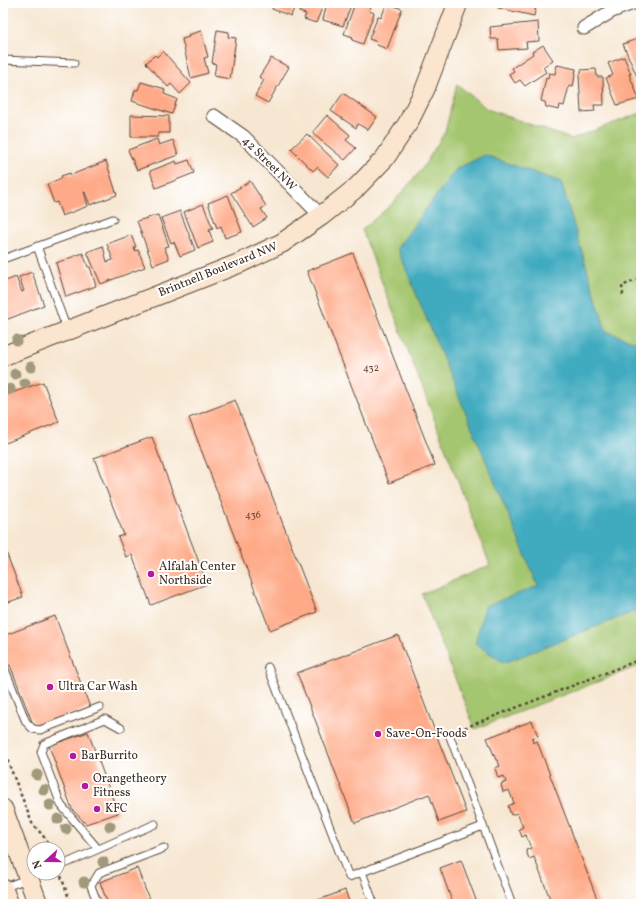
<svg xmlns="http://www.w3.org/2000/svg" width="644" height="907" viewBox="0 0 644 907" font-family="Vollkorn,serif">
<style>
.green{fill:#a5c66f;stroke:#707846}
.water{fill:#40aabf;stroke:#3e6a6e}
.building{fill:#feaa88}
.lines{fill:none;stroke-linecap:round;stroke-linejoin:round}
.lane-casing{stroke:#574639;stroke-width:9}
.street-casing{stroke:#574639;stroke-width:15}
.secondary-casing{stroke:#574639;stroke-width:21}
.path{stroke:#574639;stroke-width:2.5;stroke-dasharray:3 3;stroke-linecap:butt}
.lane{stroke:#fff;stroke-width:7}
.street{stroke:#fff;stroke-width:13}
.secondary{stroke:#fbe5cf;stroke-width:19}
.tree{fill:#a1997c}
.poi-dot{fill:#b5179e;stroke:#fff;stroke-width:1.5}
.labels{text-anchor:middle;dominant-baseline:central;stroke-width:4;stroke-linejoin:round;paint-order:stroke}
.number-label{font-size:10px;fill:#6c4a38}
.street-label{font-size:12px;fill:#3b2a1e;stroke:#fff}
.poi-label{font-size:12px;fill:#3b2a1e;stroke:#fff;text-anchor:start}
</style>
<rect width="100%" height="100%" fill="#fff"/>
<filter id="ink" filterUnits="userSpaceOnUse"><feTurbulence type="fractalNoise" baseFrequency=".025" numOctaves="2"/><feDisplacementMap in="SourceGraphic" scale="8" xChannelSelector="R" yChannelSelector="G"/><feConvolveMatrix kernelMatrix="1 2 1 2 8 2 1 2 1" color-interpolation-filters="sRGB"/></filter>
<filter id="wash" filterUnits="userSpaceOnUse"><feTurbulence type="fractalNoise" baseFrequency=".012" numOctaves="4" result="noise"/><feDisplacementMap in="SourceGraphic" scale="16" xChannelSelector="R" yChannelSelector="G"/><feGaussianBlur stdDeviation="0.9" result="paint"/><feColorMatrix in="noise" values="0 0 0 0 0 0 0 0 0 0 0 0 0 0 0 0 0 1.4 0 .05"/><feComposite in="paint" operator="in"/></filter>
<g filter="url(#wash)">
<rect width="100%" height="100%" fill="#f7e7d2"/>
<path class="green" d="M457,84L487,109L571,139L641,113V665L475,729L422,594L490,565L362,230L393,203L422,169L445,132Z"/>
<path class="water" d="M485,155L561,182L606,331L641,344V609L504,663L475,643L485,606L538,586L397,248L456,169Z"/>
<g id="blocks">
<path class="building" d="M274,3H296L291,16L272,9Z
M302,3H324L316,23L304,19L306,14L299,12Z
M327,3H352L343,26L323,20Z
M355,3H372L369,11L374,13L363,44L352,40L353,37L344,34Z
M387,3L402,9L387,49L377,45L378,42L369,39L378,16L381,18Z
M499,3H537L534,16L498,8Z
M538,22L539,41L526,42L527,48L499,50L498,39H491L490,27Z
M217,30L229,32L228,37L236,38L230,79L214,76L216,64L212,63Z
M201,31L208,57L204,58L208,73L191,78L182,39L189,37L188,35Z
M640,38L641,77L638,79L623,44Z
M543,45L553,60L543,67L546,72L525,86L520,80L515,83L509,74L514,71L512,68L533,54L532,52Z
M163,51L191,83L180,94L171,84L168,87L146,63L155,55L157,57Z
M624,57L631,74H629L639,99L617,105L606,78L613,75L608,63Z
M271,58L289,67L268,103L255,96L264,80L259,77Z
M557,65L576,69L573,87L569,86L564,106L560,105L559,110L546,107L545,102L541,101L546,78L548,79L549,73L555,74Z
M596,69L597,77H603L604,105H594L595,111L581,112L579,75L581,74V70Z
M141,82L162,88L165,90L164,94L177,99L172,114L132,101L135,90H138Z
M343,93L377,117L368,130L358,124L356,128L331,111Z
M131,115L169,116V133H158V137H131Z
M327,115L350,135L346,140L356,148L345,160L312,133Z
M307,134L339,165L328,177L317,167L313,171L291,149Z
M157,139L159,145L173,140L178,155L137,170L128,150Z
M189,160L194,173L156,188L150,171L176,161L177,164Z
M106,161L117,195L90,205L85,192H84L88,206L62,216L57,202L54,203L47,184L62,178L61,176L70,173L71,175Z
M250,181L266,206L261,209L267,218L253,227L231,193Z
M228,195L242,232L225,238L221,226L217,228L208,203Z
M203,204L213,229L209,230L213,242L198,248L184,212Z
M180,211L195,250L180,256L174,242L171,243L161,218Z
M158,215L169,246L164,247L169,259L153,265L137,221Z
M131,235L136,247H134L135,251L138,250L145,267L101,284L87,252L103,246L107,262L113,260L107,244Z
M83,253L88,267H90L96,286L66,297L56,263Z
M353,253L435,465L389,483L307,271Z
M32,272L44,305L3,321V282L16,277L22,292L24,291L19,277Z
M43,382L59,422L3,444V396Z
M235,400L317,612L270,630L189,418Z
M152,437L207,584L151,605L132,555L126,557L118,537L124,535L94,458Z
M3,544L23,597L3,604Z
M55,616L90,707L37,727L33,724L10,665L3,667V636Z
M398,635L466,812L439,822L429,794L355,823L297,673Z
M532,721L538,736L532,738L533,743L537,741L599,904H552L534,857L529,859L526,850L531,848L526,835L522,837L519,829L523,827L517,813L511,815L508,806L514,803L509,790L503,792L501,784L506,782L504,776L498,778L495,768L500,766L497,760H496L487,738Z
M88,732L118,813L86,824L72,809L49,746Z
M461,860L476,900L466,904H453L440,868Z
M137,868L151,904H108L100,882Z
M345,890L350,904H308Z"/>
</g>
</g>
<g filter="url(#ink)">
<use href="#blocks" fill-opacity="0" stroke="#574639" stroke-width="1"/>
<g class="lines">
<defs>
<path id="lane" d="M3,60L74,63
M37,246L67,330
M3,259L113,219
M4,667L26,722L33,729L40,730L100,707
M268,667L349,877L483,826
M449,734L512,904
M98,849L61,805L41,752L44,744L105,719L121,728
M58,867L155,824
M362,872L374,904
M3,888L42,873
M98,904L91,886L99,873L164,848"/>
<path id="street" d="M584,28L612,11L633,3
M214,116L244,137L321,216"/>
<path id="secondary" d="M3,356L240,263L282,243L321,216L356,188L385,158L408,123L425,89L458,3
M3,809L38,904
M3,889L9,904"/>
</defs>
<use href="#lane" class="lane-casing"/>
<use href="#street" class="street-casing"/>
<use href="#secondary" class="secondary-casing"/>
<path class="path" d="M623,295L622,286L641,278
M459,730L641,659
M3,749L32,823L44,837L50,849
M61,876L71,904"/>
<use href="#lane" class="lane"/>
<use href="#street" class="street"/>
<use href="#secondary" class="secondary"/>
</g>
<g class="tree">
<circle cx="17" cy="340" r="5.5"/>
<circle cx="31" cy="367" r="5.5"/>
<circle cx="15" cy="374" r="5.5"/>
<circle cx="25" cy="383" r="5.5"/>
<circle cx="10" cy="389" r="5.5"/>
<circle cx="37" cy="775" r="5.5"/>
<circle cx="44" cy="790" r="5.5"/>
<circle cx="50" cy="805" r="5.5"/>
<circle cx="58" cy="819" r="5.5"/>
<circle cx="110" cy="826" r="5.5"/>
<circle cx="66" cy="829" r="5.5"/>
<circle cx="103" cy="862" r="5.5"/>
<circle cx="84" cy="882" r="5.5"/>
</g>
</g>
<g class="poi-dot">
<circle cx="151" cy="574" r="4"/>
<circle cx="50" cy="687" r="4"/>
<circle cx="378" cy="734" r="4"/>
<circle cx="73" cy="756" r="4"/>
<circle cx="85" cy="786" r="4"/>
<circle cx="97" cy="809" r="4"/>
</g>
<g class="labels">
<g class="number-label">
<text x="371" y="368">432</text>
<text x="253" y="515">436</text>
</g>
<g class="street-label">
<text transform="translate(269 164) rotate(45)">42 Street NW</text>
<text transform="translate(218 270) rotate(-22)">Brintnell Boulevard NW</text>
</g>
<g class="poi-label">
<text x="159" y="567">Alfalah Center<tspan x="159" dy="14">Northside</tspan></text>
<text x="58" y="687">Ultra Car Wash</text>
<text x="386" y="734">Save-On-Foods</text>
<text x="81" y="756">BarBurrito</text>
<text x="93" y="779">Orangetheory<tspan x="93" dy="14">Fitness</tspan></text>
<text x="105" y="809">KFC</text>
</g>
</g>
<rect width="644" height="907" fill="none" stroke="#fff" stroke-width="16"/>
<g transform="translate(46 861) rotate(249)"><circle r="19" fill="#ffffff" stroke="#b1aaa5"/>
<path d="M0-3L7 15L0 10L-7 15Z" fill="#b5179e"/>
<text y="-6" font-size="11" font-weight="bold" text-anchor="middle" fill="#3b2a1e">N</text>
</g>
</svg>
